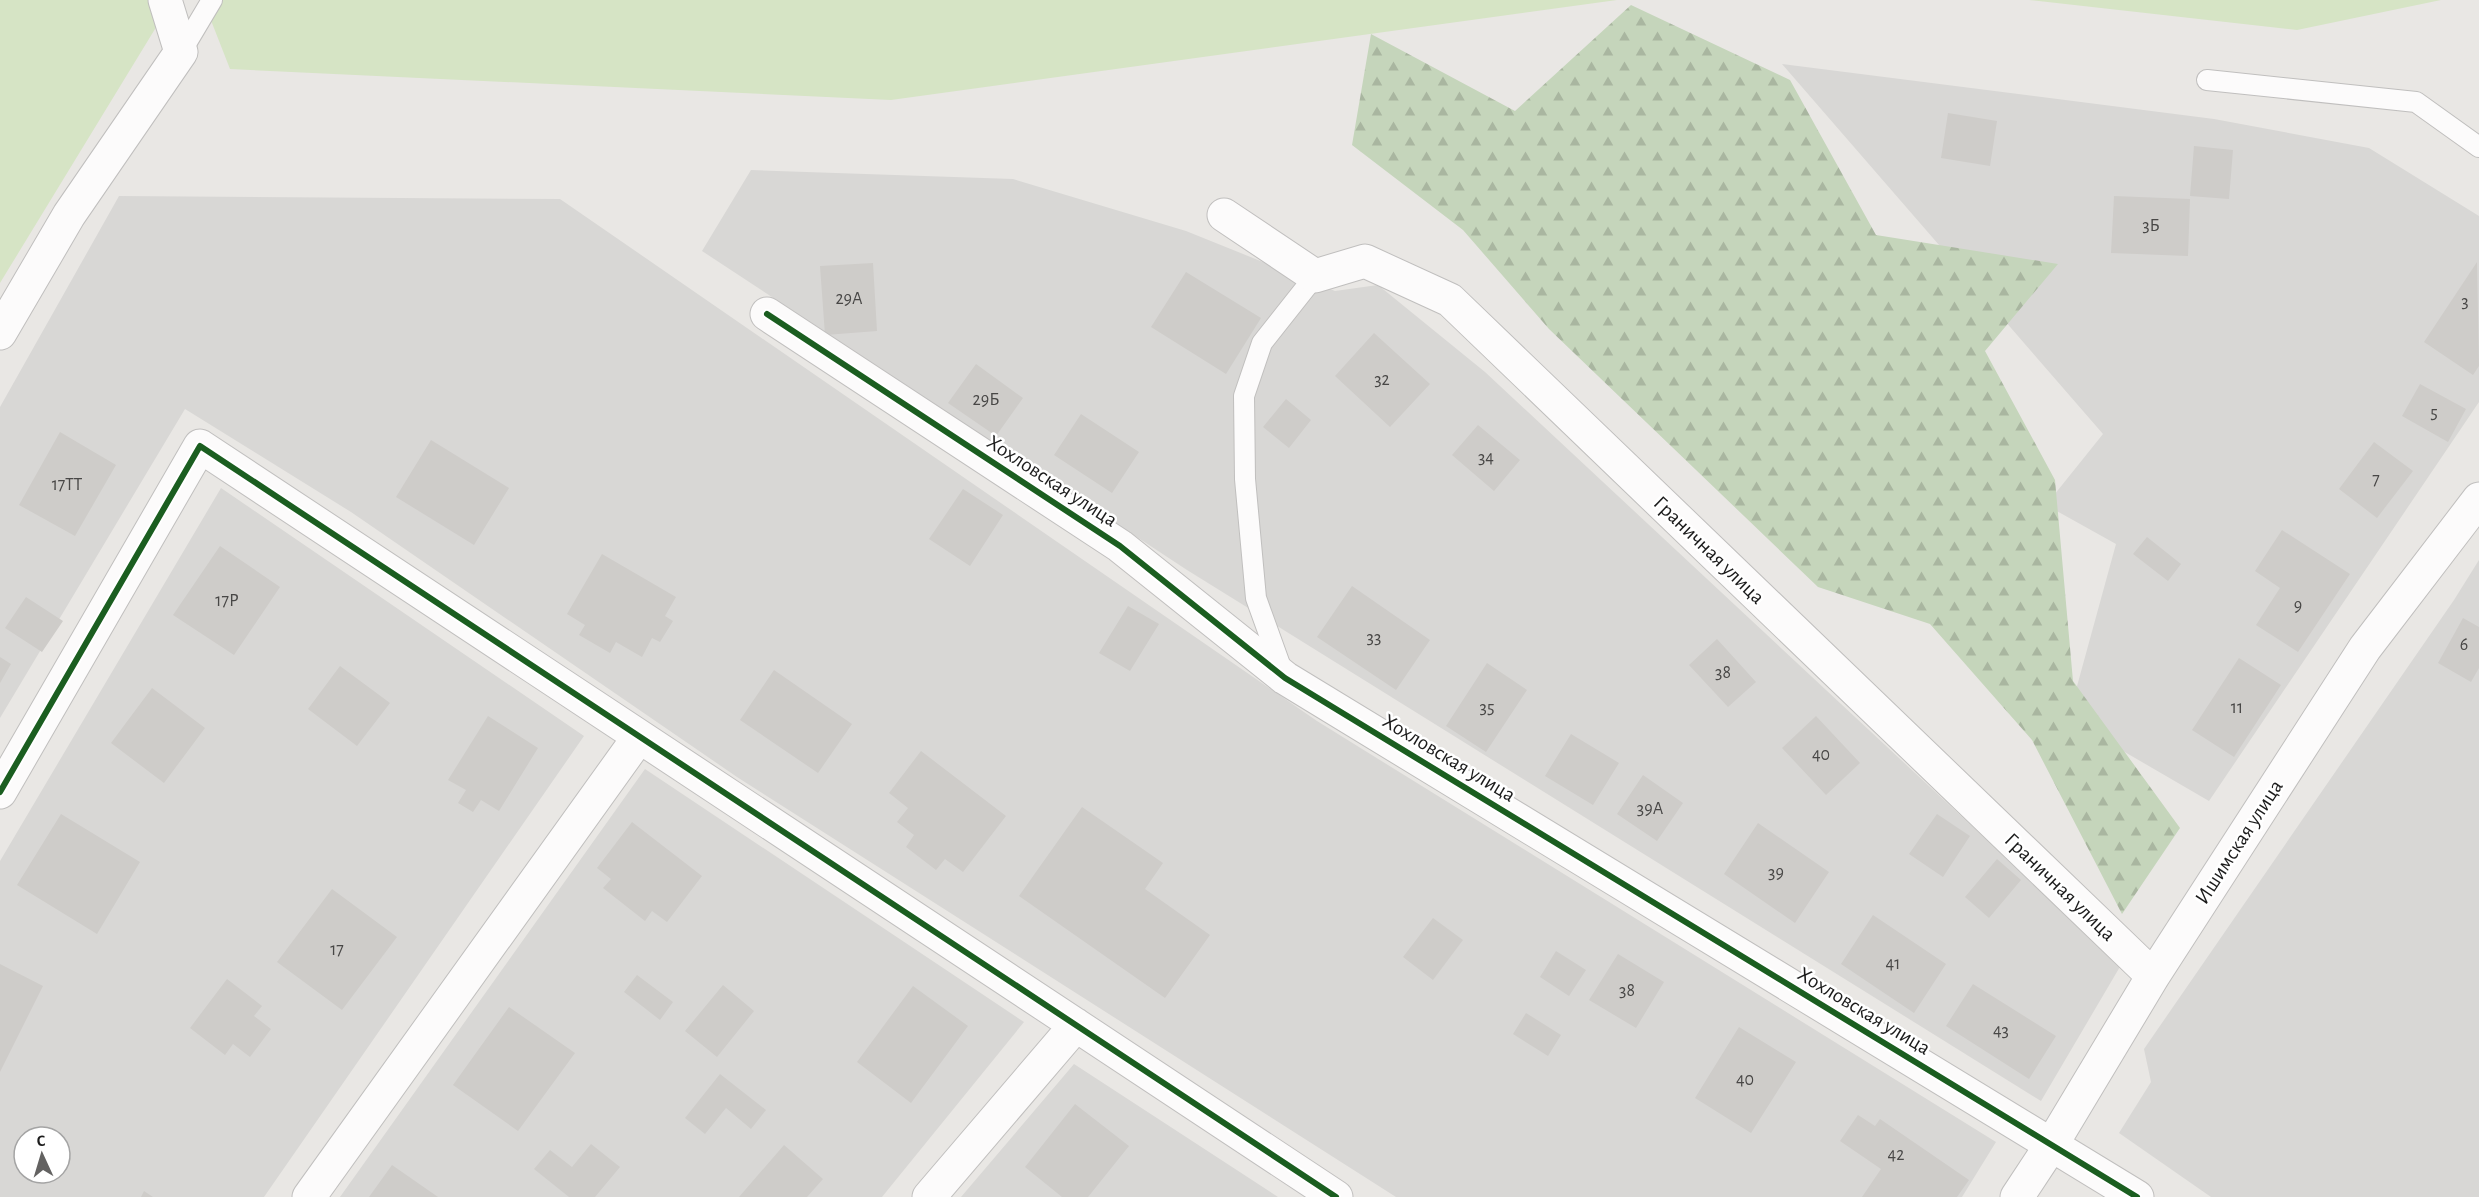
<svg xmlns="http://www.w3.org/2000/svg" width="2479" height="1197" viewBox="0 0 2479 1197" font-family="'Alegreya Sans',sans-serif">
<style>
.residential{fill:#d8d7d5;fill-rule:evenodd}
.forest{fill:url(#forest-firs)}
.garden{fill:#d6e4c5}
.building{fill:#ceccc9}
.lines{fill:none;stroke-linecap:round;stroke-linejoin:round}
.service-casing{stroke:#c0bfbe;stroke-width:22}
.minor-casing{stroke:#c0bfbe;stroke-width:35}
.service{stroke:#fcfbfb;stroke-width:20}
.minor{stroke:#fcfbfb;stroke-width:33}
.cycleway-casing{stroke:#fff;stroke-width:10}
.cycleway{stroke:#1b5e20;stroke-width:6}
.labels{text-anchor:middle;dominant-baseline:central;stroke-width:5;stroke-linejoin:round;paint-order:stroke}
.number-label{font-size:18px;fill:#484746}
.street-label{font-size:21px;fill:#1b1b1b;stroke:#fff}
</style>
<defs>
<pattern id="forest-firs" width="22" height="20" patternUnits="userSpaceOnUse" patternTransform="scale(1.5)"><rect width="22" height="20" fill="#c5d5bb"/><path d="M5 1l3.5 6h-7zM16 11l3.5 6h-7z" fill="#a9b6a0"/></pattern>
</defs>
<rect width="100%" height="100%" fill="#e9e7e4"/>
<path class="residential" d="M1782,64L2214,119L2369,148L2479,216V402L2209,801L2068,719L2116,544L2046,505L2103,434Z
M751,170L1013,179L1186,231L1335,291L1378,285L1485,372L2121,965L2041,1101L1187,570L702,251Z
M119,196L560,199L1317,721L1996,1142L1962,1197H1396L737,777L351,512L185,409L0,718V407Z
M221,488L584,736L264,1197H0V861ZM24,1137H60V1173H24Z
M2479,560V1197H2211L2119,1133L2151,1082L2144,1049L2454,600Z
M645,769L1024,1022L882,1197H340Z
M1074,1064L1278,1197H961Z"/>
<path class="forest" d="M1631,5L1790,80L1876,235L2058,264L1985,351L2055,480L2073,681L2180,828L2122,914L2032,740L1930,624L1818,587L1549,329L1463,230L1352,145L1371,34L1515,111Z"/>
<path class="garden" d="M0,0H162L166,11L0,283Z
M203,0H1617L891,100L230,69Z
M2029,0H2441L2297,30Z"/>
<path class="building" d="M1948,113L1997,121L1990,166L1941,158Z
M2194,146L2233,150L2229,199L2190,196Z
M2114,196L2190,199L2188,256L2111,253Z
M2477,262L2479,366L2473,375L2424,342Z
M873,263L877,331L825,335L820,266Z
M1186,272L1261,318L1226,374L1151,327Z
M1374,333L1430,384L1390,427L1335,376Z
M976,364L1023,398L996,436L948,403Z
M2420,384L2466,409L2448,442L2402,416Z
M1286,399L1311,420L1289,448L1263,427Z
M1081,414L1139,452L1112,493L1054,455Z
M1478,425L1520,460L1494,491L1452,455Z
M60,432L116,465L75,536L19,505Z
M431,440L509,488L474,545L396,497Z
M2374,442L2413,471L2377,518L2339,489Z
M963,489L1003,515L970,566L929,539Z
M2282,530L2350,574L2298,652L2256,625L2280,588L2255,571Z
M2147,537L2181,564L2168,581L2133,554Z
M220,546L280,587L234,655L173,615Z
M602,554L676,597L665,616L673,621L660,642L652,638L642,657L616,642L610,653L579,635L585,625L567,614Z
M1352,586L1430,640L1396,690L1317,637Z
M26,597L63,621L42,652L5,628Z
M1128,606L1159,624L1130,671L1099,653Z
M2463,618L2479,627V668L2471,682L2438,663Z
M1717,639L1756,682L1728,707L1689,665Z
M0,657L11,664L0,683Z
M2239,658L2281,685L2234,757L2192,730Z
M1487,663L1527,690L1486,752L1446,726Z
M340,666L390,703L357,746L308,709Z
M774,670L852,724L818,773L740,720Z
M152,688L205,728L164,783L111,743Z
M488,716L538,748L499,811L481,800L473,812L458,803L466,790L448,780Z
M1816,716L1860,763L1826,795L1782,748Z
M1571,734L1619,763L1593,805L1545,776Z
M921,751L1006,816L963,872L945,859L936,870L906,847L914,835L897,822L908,808L889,793Z
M1643,775L1683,803L1657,841L1617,814Z
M1082,807L1163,863L1145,889L1210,935L1165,998L1019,896Z
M61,814L140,862L97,934L17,885Z
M1937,814L1970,836L1943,877L1909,854Z
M632,822L702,876L667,922L652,911L645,921L603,888L611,879L597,868Z
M1758,823L1829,872L1795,923L1724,874Z
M1997,859L2021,880L1989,918L1965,897Z
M332,889L397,937L342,1010L277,962Z
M1873,915L1946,964L1914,1013L1841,964Z
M1433,918L1463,940L1433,980L1403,957Z
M1556,951L1586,970L1569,996L1540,977Z
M1618,954L1664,982L1636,1028L1589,1000Z
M0,964L43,986L0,1072Z
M637,975L673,1002L660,1020L624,992Z
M227,979L262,1006L254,1016L271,1029L250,1057L233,1044L225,1055L190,1028Z
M1973,984L2056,1036L2029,1079L1946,1026Z
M723,985L754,1011L717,1057L685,1031Z
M913,986L968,1026L911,1103L857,1062Z
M509,1007L575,1053L518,1131L453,1085Z
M1526,1013L1561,1035L1548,1056L1513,1034Z
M1739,1027L1796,1062L1751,1133L1695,1098Z
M720,1074L766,1110L751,1129L726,1108L705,1134L685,1118Z
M1075,1104L1129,1146L1088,1197H1062L1025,1167Z
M1858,1115L1875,1126L1880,1119L1969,1180L1957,1197H1862L1881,1169L1840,1141Z
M591,1144L620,1167L595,1197H569L534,1169L550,1150L572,1167Z
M784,1145L823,1179L807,1197H739Z
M392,1165L438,1197H369Z
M144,1191L153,1197H141Z"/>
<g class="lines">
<defs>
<path id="service" d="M181,52L212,0
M2207,80L2416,102L2479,147
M1283,673L1256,598L1245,479L1244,396L1262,343L1315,276"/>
<path id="minor" d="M1224,215L1315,276L1365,261L1450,300L2153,976
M767,314L1120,546L1285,678L2137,1197
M0,333L69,215L181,52L165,0
M0,792L200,446L1336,1197
M309,1197L639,737
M929,1197L1076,1025
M2017,1197L2052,1144L2153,976L2365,648L2479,499"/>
</defs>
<use href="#service" class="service-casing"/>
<use href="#minor" class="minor-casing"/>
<use href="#service" class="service"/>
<use href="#minor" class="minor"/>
<defs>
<path id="cycleway" d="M767,314L1120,546L1285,678L2137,1197
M0,792L200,446L1336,1197"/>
</defs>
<use href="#cycleway" class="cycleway-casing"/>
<use href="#cycleway" class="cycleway"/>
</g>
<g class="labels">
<g class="number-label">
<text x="2151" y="226">3Б</text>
<text x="849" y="299">29А</text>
<text x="2465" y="302">3</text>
<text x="1382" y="380">32</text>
<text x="986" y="400">29Б</text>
<text x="2434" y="413">5</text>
<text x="1486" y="458">34</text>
<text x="2376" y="480">7</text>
<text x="67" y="485">17ТТ</text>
<text x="227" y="601">17Р</text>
<text x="2298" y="606">9</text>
<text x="1374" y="638">33</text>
<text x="2464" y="645">6</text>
<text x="1723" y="673">38</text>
<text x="1487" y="708">35</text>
<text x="2237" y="708">11</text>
<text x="1821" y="755">40</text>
<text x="1650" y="809">39А</text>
<text x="1776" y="873">39</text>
<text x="337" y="950">17</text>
<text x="1893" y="964">41</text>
<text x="1627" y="991">38</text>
<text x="2001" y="1031">43</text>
<text x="1745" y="1080">40</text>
<text x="1896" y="1155">42</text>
</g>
<g class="street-label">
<text transform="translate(1052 481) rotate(33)">Хохловская улица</text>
<text transform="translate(1709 550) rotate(44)">Граничная улица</text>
<text transform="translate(1449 758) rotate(31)">Хохловская улица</text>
<text transform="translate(2239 842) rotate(-57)">Ишимская улица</text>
<text transform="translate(2060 887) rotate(44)">Граничная улица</text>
<text transform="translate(1864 1011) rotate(31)">Хохловская улица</text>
</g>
</g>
<g transform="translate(42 1155) rotate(356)"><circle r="28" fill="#ffffff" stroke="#a4a4a4" stroke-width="1.5"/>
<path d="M0-4.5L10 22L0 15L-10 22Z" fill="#636261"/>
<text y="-9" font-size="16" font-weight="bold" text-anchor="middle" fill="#1b1b1b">С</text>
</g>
</svg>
